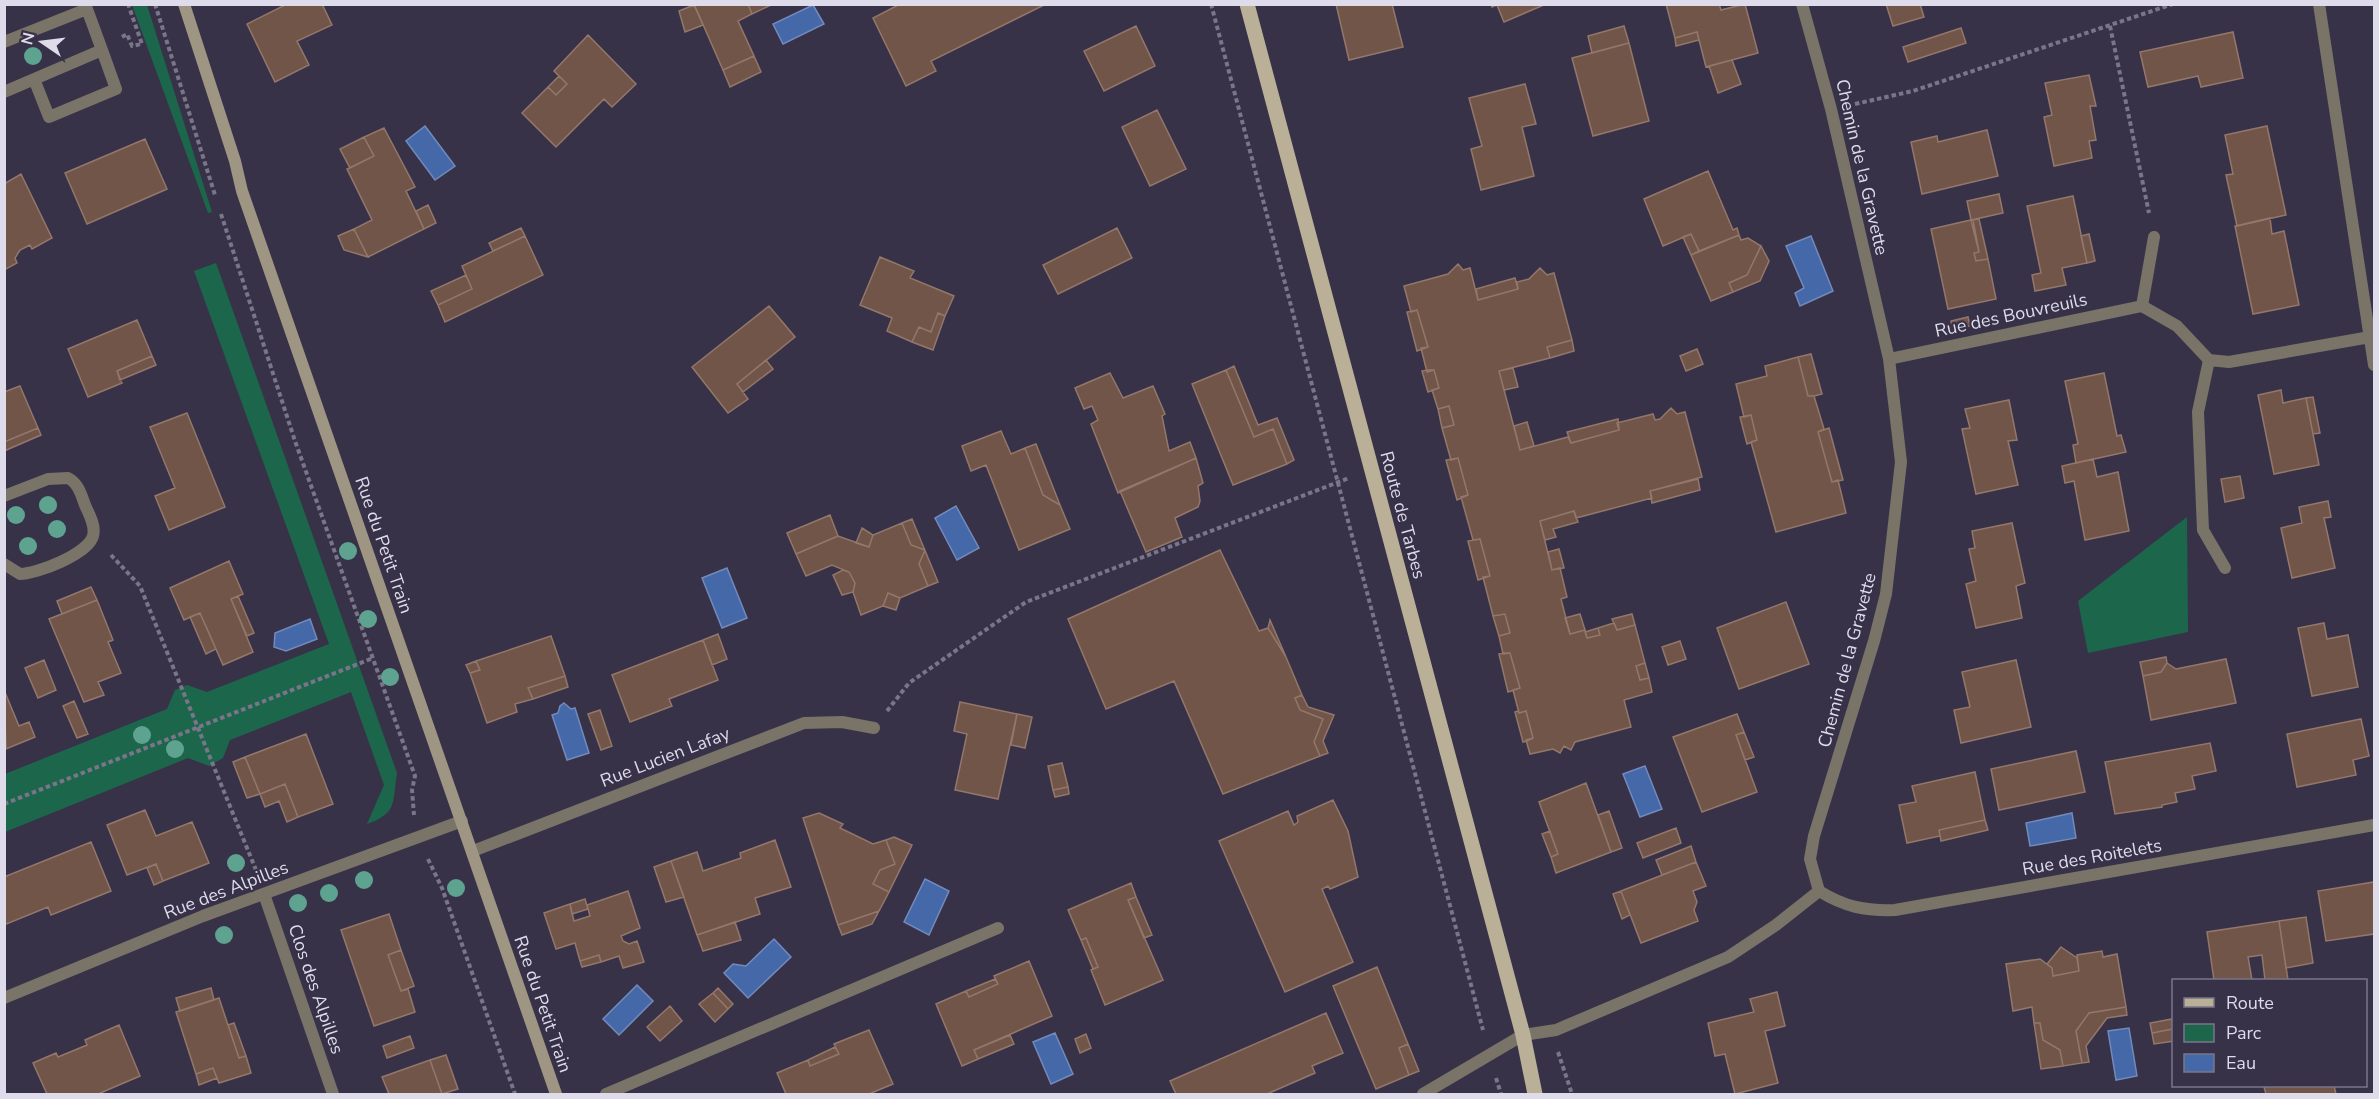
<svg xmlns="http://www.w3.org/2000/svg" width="2379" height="1099" viewBox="0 0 2379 1099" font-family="'Nunito Sans',sans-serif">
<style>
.green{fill:#1c674b}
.water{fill:#4568a9;stroke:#738abc;stroke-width:1.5}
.building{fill:#715549;stroke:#94776b;stroke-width:1.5}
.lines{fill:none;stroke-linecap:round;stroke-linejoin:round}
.path{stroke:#7a7589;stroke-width:4;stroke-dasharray:4.5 3;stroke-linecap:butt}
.street{stroke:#797368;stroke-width:12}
.secondary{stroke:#9e9583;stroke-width:12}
.primary{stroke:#baaf97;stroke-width:15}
.tree{fill:#5da38f}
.labels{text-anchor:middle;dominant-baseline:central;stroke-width:4.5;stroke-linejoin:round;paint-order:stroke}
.street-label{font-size:18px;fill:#dedbea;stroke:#383249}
</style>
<rect width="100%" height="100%" fill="#383249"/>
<path class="green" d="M132,5H147L212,212L208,213Z
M216,263L397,773C392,803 398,813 367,824L384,785L351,692L230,740L223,758L209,766L188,758L5,832V774L167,709L175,690L187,685L207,692L329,644L194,271Z
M2187,517L2188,632L2088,653L2078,601Z"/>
<path class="water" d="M813,5L824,24L783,44L773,24Z
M425,126L455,166L435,180L406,141Z
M1811,236L1833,291L1800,306L1795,293L1804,288L1786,246Z
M956,506L979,548L957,560L935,518Z
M727,568L747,618L722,628L702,578Z
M310,619L317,639L286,651L274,647L275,633Z
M564,703L571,709L575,708L589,753L567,760L552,715L558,713L560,706Z
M1645,766L1662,809L1640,817L1623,774Z
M2072,813L2076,838L2030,846L2026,823Z
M925,879L949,891L929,935L904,922Z
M774,939L791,957L748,998L724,973L733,964L746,966Z
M637,985L653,1001L619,1035L603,1019Z
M2129,1028L2137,1076L2116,1080L2108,1031Z
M1055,1033L1073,1074L1051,1084L1033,1042Z"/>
<path class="building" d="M287,4H322L332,25L297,41L309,65L275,82L247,24Z
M748,4H773L752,14Z
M748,4L752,14L738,21L754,56L723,70L694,4Z
M900,4H1046L931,61L936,71L906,86L873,18Z
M1336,4H1392L1403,47L1349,60Z
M1491,4H1546L1504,22L1497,5L1492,7Z
M1666,4H1719L1721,10L1745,4L1758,53L1706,67L1697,32L1675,38Z
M1886,4H1920L1924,17L1893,26Z
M694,5L703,25L685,32L679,11Z
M1136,26L1155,66L1104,91L1084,51Z
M1624,26L1629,43L1592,53L1588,36Z
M1961,28L1966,43L1908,62L1903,47Z
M1697,32L1699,40L1676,46L1675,38Z
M2233,32L2243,78L2201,87L2198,76L2148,87L2140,52Z
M588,35L636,84L612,107L604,99L556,147L522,113L548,87L556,95L567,84L554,71Z
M1629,43L1649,121L1593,136L1572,58Z
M754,56L761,72L730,87L723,70Z
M1732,60L1741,84L1718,93L1709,66Z
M2089,75L2096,106H2090L2096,140L2089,141L2092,158L2054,166L2044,117L2052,115L2045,83Z
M559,76L567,84L556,95L548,87Z
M1525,84L1536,124L1522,127L1534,176L1481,190L1471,149L1482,146L1469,98Z
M1157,110L1186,169L1150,186L1122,127Z
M2267,126L2286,215L2237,226L2226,175L2233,174L2225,135Z
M384,128L415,187L406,191L424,229L368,257L354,229L372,220L347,169L374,156L364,137Z
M1987,130L1998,176L1922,194L1911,142L1937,136L1938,142Z
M364,137L374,156L350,168L340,149Z
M145,139L167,189L87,224L65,173Z
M1708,171L1733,230L1737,228L1739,235L1699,251L1691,234L1663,246L1644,199Z
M21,174L52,238L32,249L30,245L20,250L15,258L17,263L4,270V184Z
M1999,194L2003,213L1971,220L1967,201Z
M2073,196L2087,263L2062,268L2066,285L2035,291L2032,275L2041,273L2027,206Z
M428,205L436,223L424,229L416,211Z
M2270,218L2272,234L2284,231L2299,305L2253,314L2235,226Z
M1979,219L1988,259L1976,261L1974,253L1979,252L1973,220Z
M1971,220L1979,252L1974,253L1976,261L1988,259L1996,299L1948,309L1931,229Z
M521,228L525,236L493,251L489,243Z
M1117,228L1132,258L1058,294L1043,265Z
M354,229L368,257L344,250L338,236Z
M1691,234L1699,251L1691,255L1683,237Z
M2089,234L2095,261L2087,263L2081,236Z
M1739,235L1741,240L1748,238L1761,246L1747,275L1729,283L1733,292L1711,301L1691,255Z
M525,236L543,275L445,322L438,305L472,289L462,266Z
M1761,246L1769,261L1760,281L1733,292L1729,283L1747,275Z
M880,257L914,271L910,278L954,296L945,316L938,313L931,332L919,327L912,342L887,331L892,318L860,305Z
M1458,264L1463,270L1470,268L1478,300L1518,289L1517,282L1529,279L1540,268L1547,275L1554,273L1572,340L1547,347L1550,358L1499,371L1520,450L1568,437L1571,443L1619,430L1617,423L1653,414L1655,420L1660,419L1671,408L1677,414L1685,412L1702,477L1650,491L1652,498L1576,518L1574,511L1540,521L1552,570L1560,568L1567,597L1561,599L1570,634L1585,630L1587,638L1600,635L1598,628L1614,623L1617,630L1635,625L1645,663L1636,666L1640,680L1649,678L1652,692L1624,700L1631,727L1575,742L1571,750L1564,746L1560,753L1553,749L1530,754L1526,740L1533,738L1526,711L1519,713L1513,690L1520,688L1510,653L1503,654L1499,636L1510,633L1505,614L1493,616L1483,577L1490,576L1480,539L1473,540L1461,497L1468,495L1458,458L1451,460L1442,428L1454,425L1449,406L1438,409L1432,390L1439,388L1434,370L1427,372L1421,348L1428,347L1417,310L1411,312L1404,286L1448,274Z
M466,275L472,289L438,305L431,291Z
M1515,278L1518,289L1478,300L1476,289Z
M769,306L795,337L737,384L748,399L728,413L692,367Z
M1417,310L1428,347L1417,351L1407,312Z
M938,313L945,316L933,350L912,342L919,327L931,332Z
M1968,317L1970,326L1952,329L1951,321Z
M137,320L152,356L117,371L122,383L88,397L68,349Z
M1572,340L1574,351L1550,358L1547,347Z
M1697,349L1703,364L1686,371L1680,356Z
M1811,354L1822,394L1814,396H1808L1798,357Z
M152,356L156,365L120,380L117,371Z
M1798,357L1808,396H1814L1824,429L1818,432L1832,482L1838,480L1846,513L1776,532L1751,442L1757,440L1751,415L1744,417L1736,384L1767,376L1765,366Z
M766,360L773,369L743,392L737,384Z
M1234,366L1258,425L1277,418L1294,460L1287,464L1273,429L1254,437L1226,370Z
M1513,368L1518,387L1504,390L1499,371Z
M1226,370L1254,437L1273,429L1287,464L1233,485L1192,384Z
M1427,370H1434L1439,388L1428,392L1422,371Z
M1110,373L1123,398L1153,386L1165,414L1162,416L1169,451L1190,442L1196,458L1118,493L1091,424L1098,420L1092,406L1084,409L1075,388Z
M2104,373L2117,436L2121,435L2126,452L2076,463L2073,445L2078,444L2065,381Z
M20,386L38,428L4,442V392Z
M2281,390L2283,403L2306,398L2319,465L2274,474L2258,395Z
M2313,397L2320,433L2313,434L2306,398Z
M2009,400L2017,440L2008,441L2018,485L1976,494L1962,429L1970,428L1965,409Z
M1449,406L1454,425L1442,428L1438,409Z
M187,413L225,507L169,530L155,496L175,488L150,427Z
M1751,415L1757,440L1747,444L1740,417Z
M1618,419L1619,430L1571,443L1567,432Z
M1527,422L1534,446L1520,450L1514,426Z
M38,428L41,435L4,451V442Z
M1829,428L1843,480L1838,481L1832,482L1818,432Z
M1001,431L1011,454L1025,448L1043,495L1060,505L1070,529L1019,550L986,465L971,471L962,446Z
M1036,444L1060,505L1043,495L1025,448Z
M1196,458L1203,483L1198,486L1200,501L1198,507L1175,518L1182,537L1146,552L1120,491Z
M1458,458L1468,495L1457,500L1446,460Z
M2093,459L2097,477L2118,472L2129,531L2085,540L2074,481L2065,483L2062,466Z
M2240,476L2244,498L2225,502L2221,479Z
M1698,479L1700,490L1652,503L1650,491Z
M2328,501L2331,517L2324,518L2335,568L2292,578L2281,528L2302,523L2299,507Z
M1574,511L1578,522L1553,529L1556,537L1545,540L1540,521Z
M830,515L838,536L796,554L787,533Z
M912,519L938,582L928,586L919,564L925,550L911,545L902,523Z
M902,523L911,545L925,550L919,564L928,586L900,598L888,593L883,606L861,615L853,592L855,583L849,572L832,565L806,576L796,554L838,536L869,547L873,535Z
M2012,523L2025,583L2016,586L2022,618L1976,628L1966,584L1976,581L1969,549L1975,548L1972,531Z
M862,528L873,535L869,547L856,543Z
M1480,539L1490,576L1478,580L1468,541Z
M1559,549L1564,568L1552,570L1548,552Z
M1220,550L1259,631L1268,628L1286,657L1302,695L1295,698L1300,710L1323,719L1314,742L1320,756L1223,794L1174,681L1106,709L1068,619Z
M229,561L243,594L231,599L253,652L223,665L200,613L184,620L170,588Z
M843,570L849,572L855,583L853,592L842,595L833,575Z
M91,587L97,600L62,614L57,601Z
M888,593L900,598L896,610L883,606Z
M238,596L254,633L247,636L231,599Z
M97,600L113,640L108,642L121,673L98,682L104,695L84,702L49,619Z
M1786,602L1809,664L1739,689L1717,628Z
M200,613L216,649L206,654L190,617Z
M1505,614L1510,633L1499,636L1493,616Z
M1580,614L1585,630L1570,634L1565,618Z
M1632,614L1635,625L1617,630L1612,619Z
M1270,620L1286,657L1268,628Z
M2324,623L2327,639L2348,635L2358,687L2312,696L2298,628Z
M1598,628L1600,635L1587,638L1585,632Z
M718,634L727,659L712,665L703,640Z
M551,636L565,676L528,688L533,699L515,704L517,712L487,723L470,673L480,670L476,661Z
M703,640L718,680L669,699L672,706L630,722L612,675Z
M1680,641L1686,659L1668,665L1662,647Z
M1503,653H1510L1520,688L1508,692L1499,654Z
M2166,657L2167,663L2161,672L2143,676L2140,662Z
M2226,659L2236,703L2151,720L2143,676L2161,672L2167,663L2176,669Z
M44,660L56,690L38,698L25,668Z
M2016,660L2031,727L1961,743L1954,710L1970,707L1962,672Z
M476,661L480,670L470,673L466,665Z
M1645,663L1649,678L1640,680L1636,666Z
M565,676L568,687L533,699L528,688Z
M4,690L19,726L29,722L35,737L6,749Z
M1302,695L1308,707L1334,715L1323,741L1328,753L1320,756L1314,742L1323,719L1300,710L1295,698Z
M74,701L88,734L77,738L63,706Z
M960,702L1017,714L998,799L955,790L967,734L954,731Z
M600,710L612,746L601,750L588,714Z
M1518,711L1519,713L1526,711L1533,738L1527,741L1523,742L1515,712Z
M1017,714L1032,717L1025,748L1011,745Z
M1737,714L1744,732L1736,735L1757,792L1702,812L1673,737Z
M2361,719L2369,756L2353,760L2356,775L2297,787L2287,734Z
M1744,732L1754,757L1745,760L1736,735Z
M306,734L333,804L298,817L285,784L260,794L245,757Z
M2210,743L2216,771L2192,776L2195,789L2175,793L2177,802L2162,805V807L2115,814L2105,762Z
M2076,751L2085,792L1999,810L1991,769Z
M245,757L260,794L247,798L233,762Z
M1062,763L1068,787L1053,790L1048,766Z
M1975,772L1985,820L1939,830L1940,836L1907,843L1899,805L1916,802L1912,786Z
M1586,783L1611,852L1556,873L1551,857L1558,854L1539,802Z
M285,784L298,817L287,822L279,801L265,807L260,794Z
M1068,787L1069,794L1055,797L1053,790Z
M1333,800L1348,831L1358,877L1330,889L1328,886L1322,889L1353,962L1285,992L1219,841L1288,811L1294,825L1298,822L1297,816Z
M145,810L156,836L192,822L209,863L163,881L156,864L127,875L107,825Z
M1609,811L1622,848L1611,852L1598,815Z
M819,813L843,824L840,828L873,844L886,840L895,864L880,870L873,884L889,892L879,911L838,925L803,818Z
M1985,820L1988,830L1941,841L1939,830Z
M1676,828L1681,843L1643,858L1637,843Z
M1550,831L1558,854L1551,857L1542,834Z
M894,837L912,845L889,892L873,884L880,870L895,864L886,840Z
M775,840L791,887L755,898L760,914L697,935L671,861L697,852L703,871L741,858L740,853Z
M91,842L111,891L51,915L48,907L4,925V877Z
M1691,846L1696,862L1662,875L1656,860Z
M671,861L684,897L666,902L654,867Z
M1696,862L1706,886L1693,891L1697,902L1694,910L1698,921L1641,943L1621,891Z
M156,864L163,881L154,885L147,868Z
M2374,882V934L2326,941L2318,891Z
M1131,883L1136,897L1128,900L1163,980L1105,1005L1091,970L1098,967L1086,938L1081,940L1068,910Z
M628,891L640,928L621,936L623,941L629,944L637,941L644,962L623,968L619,956L601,962L599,955L580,961L575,943L556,949L544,913L570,904L574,921L590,916L587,905Z
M1621,891L1630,915L1622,919L1613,894Z
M1136,897L1152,935L1144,938L1128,900Z
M585,899L588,909L572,914L570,904Z
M879,911L872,924L842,935L838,925Z
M389,914L401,950L388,955L401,991L408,989L415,1012L374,1026L341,930Z
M2306,917L2313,963L2286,968L2279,921Z
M2279,921L2288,980H2265L2262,955L2248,957L2252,980H2214L2207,932Z
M735,922L741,940L703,951L697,935Z
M1086,938L1098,967L1093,969L1081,940Z
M2061,947L2077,958L2079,971L2053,976L2052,968L2047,964Z
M401,950L414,986L401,991L388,955Z
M2102,951L2103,957L2117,954L2126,1007L2089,1013L2076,1031L2082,1063L2063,1066L2060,1050L2043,1040L2040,1023H2034L2032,1007L2013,1011L2006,964L2040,959L2052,968L2053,976L2079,971L2077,955Z
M599,955L601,962L582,967L580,961Z
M1029,961L1052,1016L974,1050L978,1059L962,1066L936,1004L966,991L969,997L998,984L994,976Z
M1377,967L1408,1044L1399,1048L1409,1075L1376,1089L1333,986Z
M995,979L998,984L969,997L966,991Z
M211,988L214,1000L180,1011L176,998Z
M718,988L733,1004L728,1009L713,993Z
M1777,992L1785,1026L1765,1031L1778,1083L1735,1094L1725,1054L1715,1056L1708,1023L1754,1012L1750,999Z
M713,993L728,1009L715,1022L699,1004Z
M219,998L239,1058L246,1056L251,1073L219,1083L213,1068L196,1074L176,1012Z
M670,1006L682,1021L660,1041L647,1027Z
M2126,1007L2127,1015L2107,1018L2086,1046L2089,1062L2082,1063L2076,1031L2089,1013Z
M1326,1013L1343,1053L1312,1066L1315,1073L1267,1094H1176L1170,1081Z
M2172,1019L2173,1029L2152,1033L2150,1023Z
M234,1023L246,1056L239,1058L228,1025Z
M2034,1023H2040L2043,1040L2060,1050L2063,1066L2041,1069Z
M119,1025L140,1076L98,1094H47L33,1063L56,1053L58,1057L87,1045L85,1040Z
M2173,1029L2174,1041L2154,1044L2152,1033Z
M869,1030L893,1084L869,1094H786L777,1073L808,1060L810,1066L839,1054L834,1044Z
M1086,1034L1091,1048L1080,1053L1075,1039Z
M1010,1035L1014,1044L978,1059L974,1050Z
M410,1036L414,1048L387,1058L383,1046Z
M1408,1044L1419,1071L1409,1075L1399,1048Z
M835,1047L839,1054L810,1066L808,1060Z
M446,1055L458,1089L442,1094L430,1060Z
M430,1060L442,1094H389L382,1077Z
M213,1068L217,1078L199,1085L196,1074Z
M2334,1086L2336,1094H2263H2266L2264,1087L2269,1086Z"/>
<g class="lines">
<path class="path" d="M155,4L215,195
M1211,4L1483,1030
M2110,26L2149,213
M122,37L127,34L132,46L142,44L128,4
M1855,104L1913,91L2173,4
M221,214L295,441L415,776L412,790L414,815
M111,555L140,586L256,870
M887,711L909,683L1026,602L1349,478
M4,804L373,658
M428,859L442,888L515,1094
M1558,1052L1572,1094
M1496,1078L1501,1094"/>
<path class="street" d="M1802,4L1831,109L1889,359L1901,462L1886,594L1874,641L1814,836L1810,859L1819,891
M2319,4L2374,365
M4,42L87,9L102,50L4,92
M34,79L49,117L116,89L102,50
M2142,306L2154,237
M1889,359L2142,306L2177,326L2209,360L2229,362L2370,337
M2209,360L2198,412L2203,530L2225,568
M4,496L48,479L68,478C78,483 81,494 85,505C89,514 96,526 93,536C88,554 37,574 20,574L4,564
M473,851L804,723L842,722L874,728
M1819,891C1845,907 1865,911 1895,910L2374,825
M264,894L333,1094
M4,998L203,916L462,821
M606,1094L998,928
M1423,1094L1523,1035L1556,1030L1728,957L1776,925L1819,891"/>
<path class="secondary" d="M184,4L235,161L242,191L556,1094"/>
<path class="primary" d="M1247,4L1523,1035L1535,1094"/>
</g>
<g class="tree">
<circle cx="33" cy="56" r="9"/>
<circle cx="48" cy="505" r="9"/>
<circle cx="16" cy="515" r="9"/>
<circle cx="57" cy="529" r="9"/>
<circle cx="28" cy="546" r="9"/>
<circle cx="348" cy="551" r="9"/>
<circle cx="368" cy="619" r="9"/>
<circle cx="390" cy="677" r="9"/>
<circle cx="142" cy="735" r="9"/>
<circle cx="175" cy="749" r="9"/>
<circle cx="236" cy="863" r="9"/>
<circle cx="364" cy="880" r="9"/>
<circle cx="456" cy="888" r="9"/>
<circle cx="329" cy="893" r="9"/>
<circle cx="298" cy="903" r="9"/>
<circle cx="224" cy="935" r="9"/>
</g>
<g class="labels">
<g class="street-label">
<text transform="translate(1862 167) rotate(77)">Chemin de la Gravette</text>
<text transform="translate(2011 315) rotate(-12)">Rue des Bouvreuils</text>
<text transform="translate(1403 515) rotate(75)">Route de Tarbes</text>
<text transform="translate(384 545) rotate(71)">Rue du Petit Train</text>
<text transform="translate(1847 660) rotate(-75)">Chemin de la Gravette</text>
<text transform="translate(665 757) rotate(-21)">Rue Lucien Lafay</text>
<text transform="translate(2092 857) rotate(-10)">Rue des Roitelets</text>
<text transform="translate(226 890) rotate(-21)">Rue des Alpilles</text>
<text transform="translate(316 989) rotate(71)">Clos des Alpilles</text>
<text transform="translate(543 1004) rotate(71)">Rue du Petit Train</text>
</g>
</g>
<rect width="2379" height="1099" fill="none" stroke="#dedbea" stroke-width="12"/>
<rect x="2172" y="979" width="195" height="108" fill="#383249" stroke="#7a7689" stroke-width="1.5"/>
<rect x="2184" y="998" width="30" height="9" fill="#baaf97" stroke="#7a7689" stroke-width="1.5"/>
<text x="2226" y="1009" font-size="18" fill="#dedbea">Route</text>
<rect x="2184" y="1024" width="30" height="18" fill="#1c674b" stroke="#7a7689" stroke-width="1.5"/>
<text x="2226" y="1039" font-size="18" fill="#dedbea">Parc</text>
<rect x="2184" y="1054" width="30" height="18" fill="#4568a9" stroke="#7a7689" stroke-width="1.5"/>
<text x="2226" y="1069" font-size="18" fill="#dedbea">Eau</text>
<g transform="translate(42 42) rotate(284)" stroke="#383249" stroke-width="4.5" paint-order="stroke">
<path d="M0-4.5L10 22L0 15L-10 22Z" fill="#dedbea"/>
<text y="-9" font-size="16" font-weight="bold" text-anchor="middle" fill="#dedbea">N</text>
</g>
</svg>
